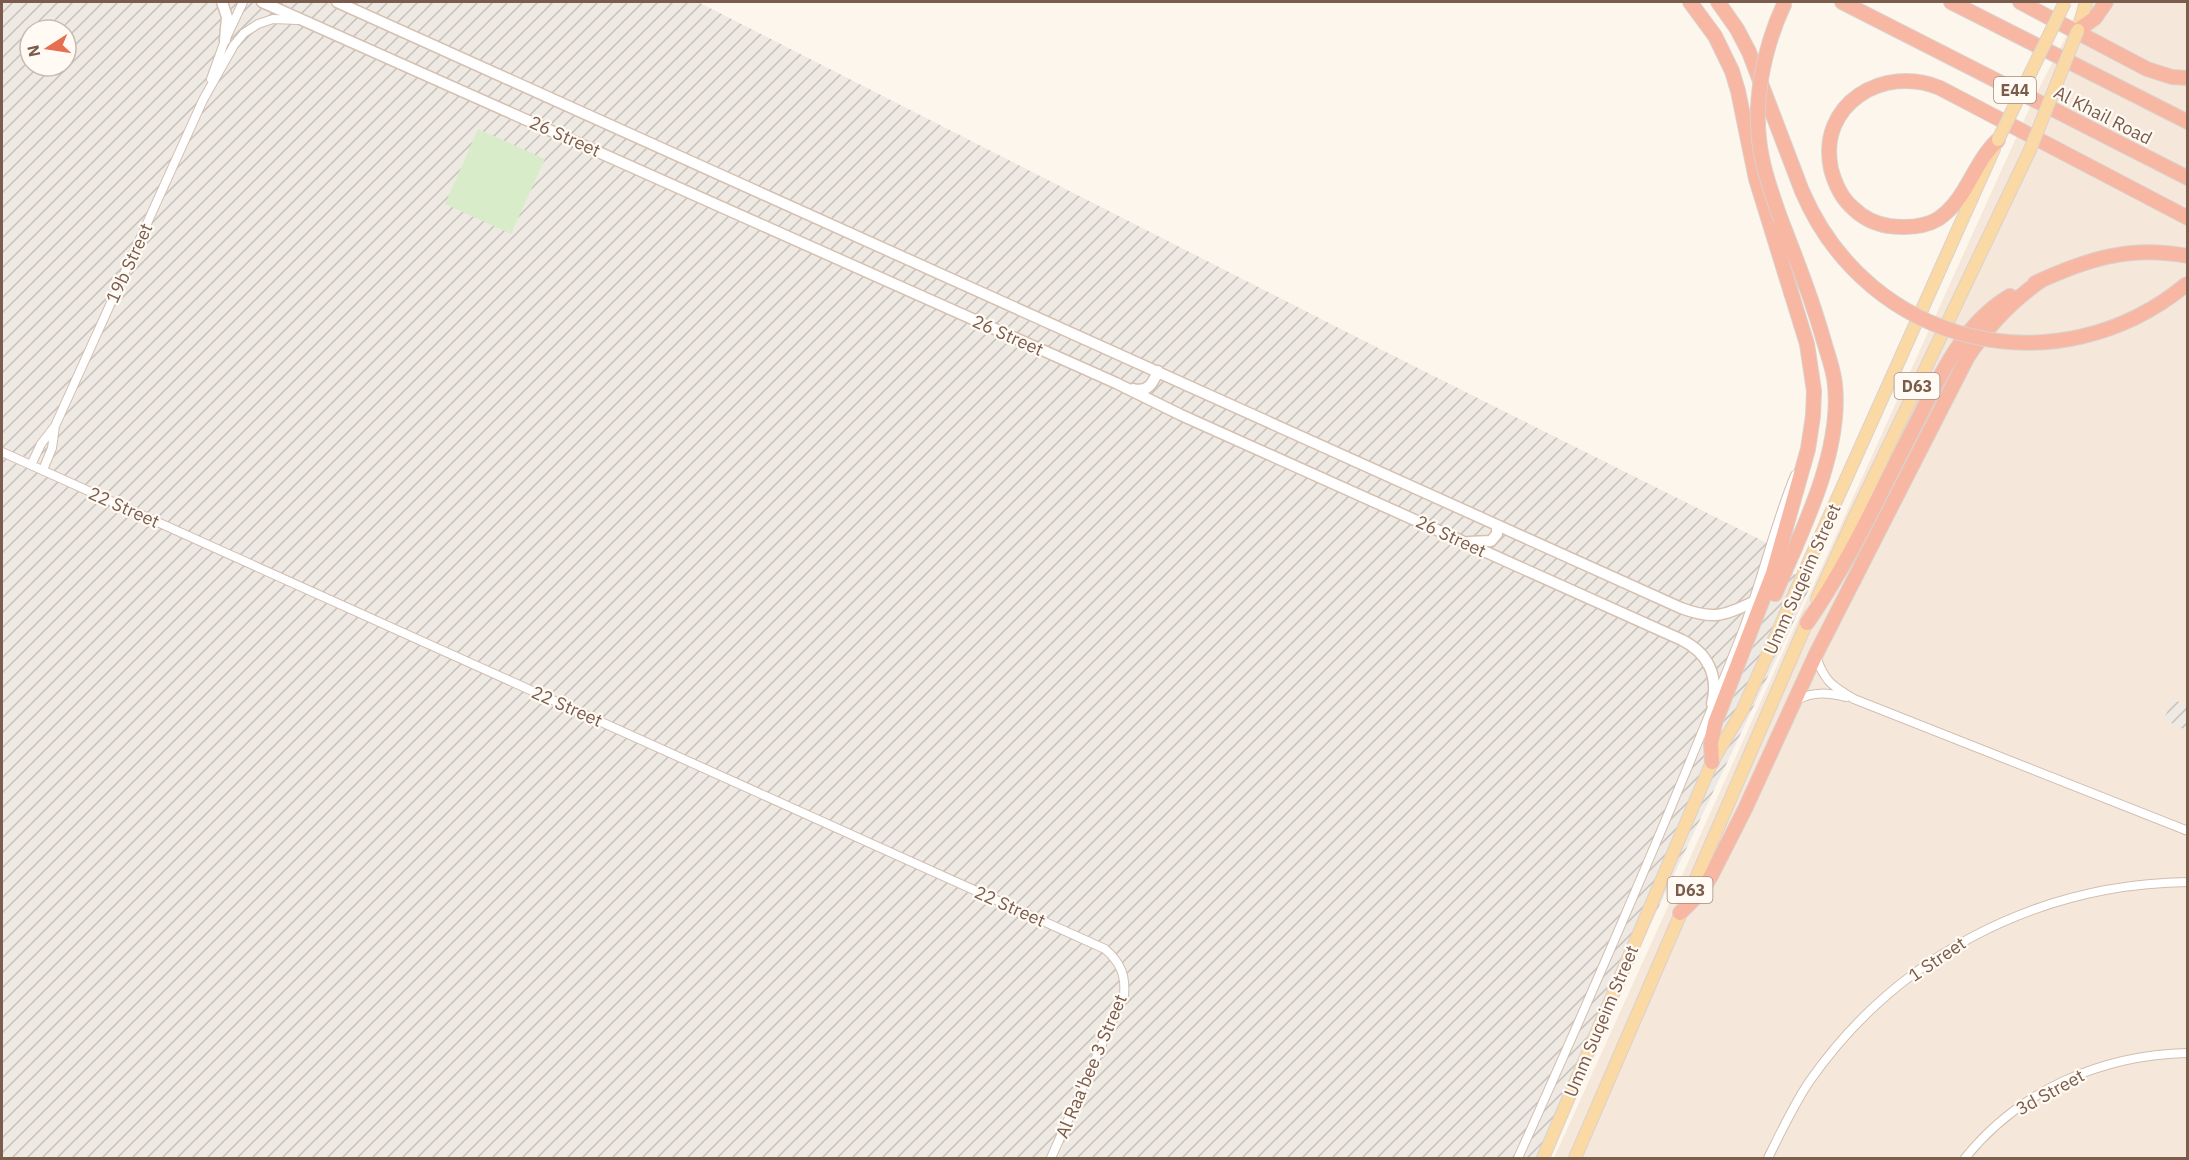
<svg xmlns="http://www.w3.org/2000/svg" width="2189" height="1160" viewBox="0 0 2189 1160" font-family="'IBM Plex Sans',sans-serif">
<style>
.residential{fill:#f5e8da}
.industrial{fill:url(#industrial-furrows);fill-rule:evenodd}
.garden{fill:#d8ecc9}
.lines{fill:none;stroke-linecap:round;stroke-linejoin:round}
.street-casing{stroke:#d1beb0;stroke-width:10}
.secondary-casing{stroke:#d6c0b0;stroke-width:13}
.primary-casing{stroke:#dad1cd;stroke-width:14}
.highway-casing{stroke:#dad1cd;stroke-width:16}
.street{stroke:#fff;stroke-width:8}
.secondary{stroke:#fff;stroke-width:10}
.primary{stroke:#fbd9a5;stroke-width:12}
.highway{stroke:#f7b7a3;stroke-width:14}
.primary-bridge-casing{stroke:#dad1cd;stroke-width:14;stroke-linecap:butt}
.highway-bridge-casing{stroke:#dad1cd;stroke-width:16;stroke-linecap:butt}
.primary-bridge{stroke:#fbd9a5;stroke-width:12}
.highway-bridge{stroke:#f7b7a3;stroke-width:14}
.labels{text-anchor:middle;dominant-baseline:central;stroke-width:4.5;stroke-linejoin:round;paint-order:stroke}
.shield{fill:#fffaf3;stroke:#a28b7f;stroke-width:1.5}
.shield-label{font-size:16px;font-weight:bold;fill:#7a5c4d}
.street-label{font-size:18px;fill:#7a5c4d;stroke:#fffaf3}
</style>
<defs>
<pattern id="industrial-furrows" width="10" height="10" patternUnits="userSpaceOnUse" patternTransform="scale(1.5)"><rect width="10" height="10" fill="#efe9e4"/><path d="M-1 1l2-2M0 10L10 0M9 11l2-2" fill="none" stroke="#c7c0bb"/></pattern>
</defs>
<rect width="100%" height="100%" fill="#fdf6ec"/>
<path class="residential" d="M2084,2H2187V1158H1554L2035,96Z"/>
<path class="industrial" d="M2,2H698L1388,353L1793,556L1787,570L1812,583L1540,1158H2ZM30,30H66V66H30Z
M2173,699L2187,706V731L2164,719Z"/>
<path class="garden" d="M478,129L545,159L511,234L445,204Z"/>
<g class="lines">
<defs>
<path id="street" d="M211,79L225,40L243,2
M2,452L1105,949C1120,962 1126,975 1124,995L1051,1158
M31,465L41,444L55,426L203,100L234,45L244,33L258,24L273,19L297,20
M43,470L52,448L55,426
M1816,656C1824,681 1832,686 1854,699L2188,831
M1797,700C1814,691 1828,693 1846,697
M1518,1158C1596,985 1672,810 1742,633C1762,581 1774,526 1795,475
M1768,1158C1781,1132 1793,1106 1809,1082C1896,957 2036,884 2188,882
M1965,1158C2020,1090 2101,1055 2188,1053"/>
<path id="secondary" d="M222,2L227,17L225,40
M262,2L1116,383L1181,415L1682,640C1708,653 1719,676 1712,704
M337,2L1681,608C1713,620 1724,616 1753,602
M1133,389C1148,393 1153,383 1158,371
M1469,542L1491,541L1497,534V525"/>
<path id="primary" d="M2078,30L2086,2
M1817,599L1854,518L2030,150
M1543,1158L1712,762L1742,711L1994,149
M1575,1158L1810,615"/>
<path id="highway" d="M1690,2L1715,36L1732,71L1738,91L1756,179L1807,344L1814,391L1813,416L1808,449L1773,573L1715,723L1711,743L1712,762
M1718,2L1737,29L1749,52L1802,191
M1842,2L2188,178
M1951,2L2188,122
M2020,2L2147,69L2172,77L2188,78
M2078,30L2095,18L2106,2
M1998,140C1973,163 1967,200 1938,219C1923,228 1906,228 1889,226C1876,224 1863,218 1853,208C1841,198 1835,184 1831,169C1817,104 1884,64 1940,88L2188,218
M2035,283C2087,259 2130,245 2188,256
M1775,594C1801,533 1842,453 1835,385C1834,372 1829,358 1825,345C1813,302 1797,261 1781,220
M1807,623C1846,567 1875,504 1906,443C1933,392 1957,327 2010,296
M1680,913L1701,892L1711,876L1745,809L1816,654L1967,358C1987,327 2011,301 2042,280"/>
</defs>
<use href="#street" class="street-casing"/>
<use href="#secondary" class="secondary-casing"/>
<use href="#primary" class="primary-casing"/>
<use href="#highway" class="highway-casing"/>
<use href="#street" class="street"/>
<use href="#secondary" class="secondary"/>
<use href="#primary" class="primary"/>
<use href="#highway" class="highway"/>
<defs>
<path id="primary-bridge" d="M1998,140L2065,2
M2030,150L2078,30"/>
<path id="highway-bridge" d="M1802,191C1868,346 2058,392 2188,283
M1781,220C1774,200 1766,179 1762,158C1751,107 1763,49 1785,2"/>
</defs>
<use href="#primary-bridge" class="primary-bridge-casing"/>
<use href="#highway-bridge" class="highway-bridge-casing"/>
<use href="#primary-bridge" class="primary-bridge"/>
<use href="#highway-bridge" class="highway-bridge"/>
</g>
<g class="labels">
<g class="shield">
<rect x="1994" y="77" width="42" height="26" rx="4.5"/>
<rect x="1894.5" y="373" width="45" height="26" rx="4.5"/>
<rect x="1667.5" y="877" width="45" height="26" rx="4.5"/>
</g>
<g class="shield-label">
<text x="2015" y="90">E44</text>
<text x="1917" y="386">D63</text>
<text x="1690" y="890">D63</text>
</g>
<g class="street-label">
<text transform="translate(2103 115) rotate(27)">Al Khail Road</text>
<text transform="translate(565 136) rotate(24)">26 Street</text>
<text transform="translate(129 263) rotate(-65)">19b Street</text>
<text transform="translate(1008 335) rotate(24)">26 Street</text>
<text transform="translate(124 507) rotate(24)">22 Street</text>
<text transform="translate(1451 536) rotate(25)">26 Street</text>
<text transform="translate(1802 579) rotate(-66)">Umm Suqeim Street</text>
<text transform="translate(567 706) rotate(24)">22 Street</text>
<text transform="translate(1010 906) rotate(24)">22 Street</text>
<text transform="translate(1937 959) rotate(-34)">1 Street</text>
<text transform="translate(1601 1021) rotate(-67)">Umm Suqeim Street</text>
<text transform="translate(1091 1066) rotate(-67)">Al Raa'bee 3 Street</text>
<text transform="translate(2050 1092) rotate(-29)">3d Street</text>
</g>
</g>
<rect width="2189" height="1160" fill="none" stroke="#7a5c4d" stroke-width="6"/>
<g transform="translate(48 48) rotate(258)"><circle r="28" fill="#fffaf3" stroke="#cabbb1" stroke-width="1.5"/>
<path d="M0-4.5L10 22L0 15L-10 22Z" fill="#e76f51"/>
<text y="-9" font-size="16" font-weight="bold" text-anchor="middle" fill="#7a5c4d">N</text>
</g>
</svg>
